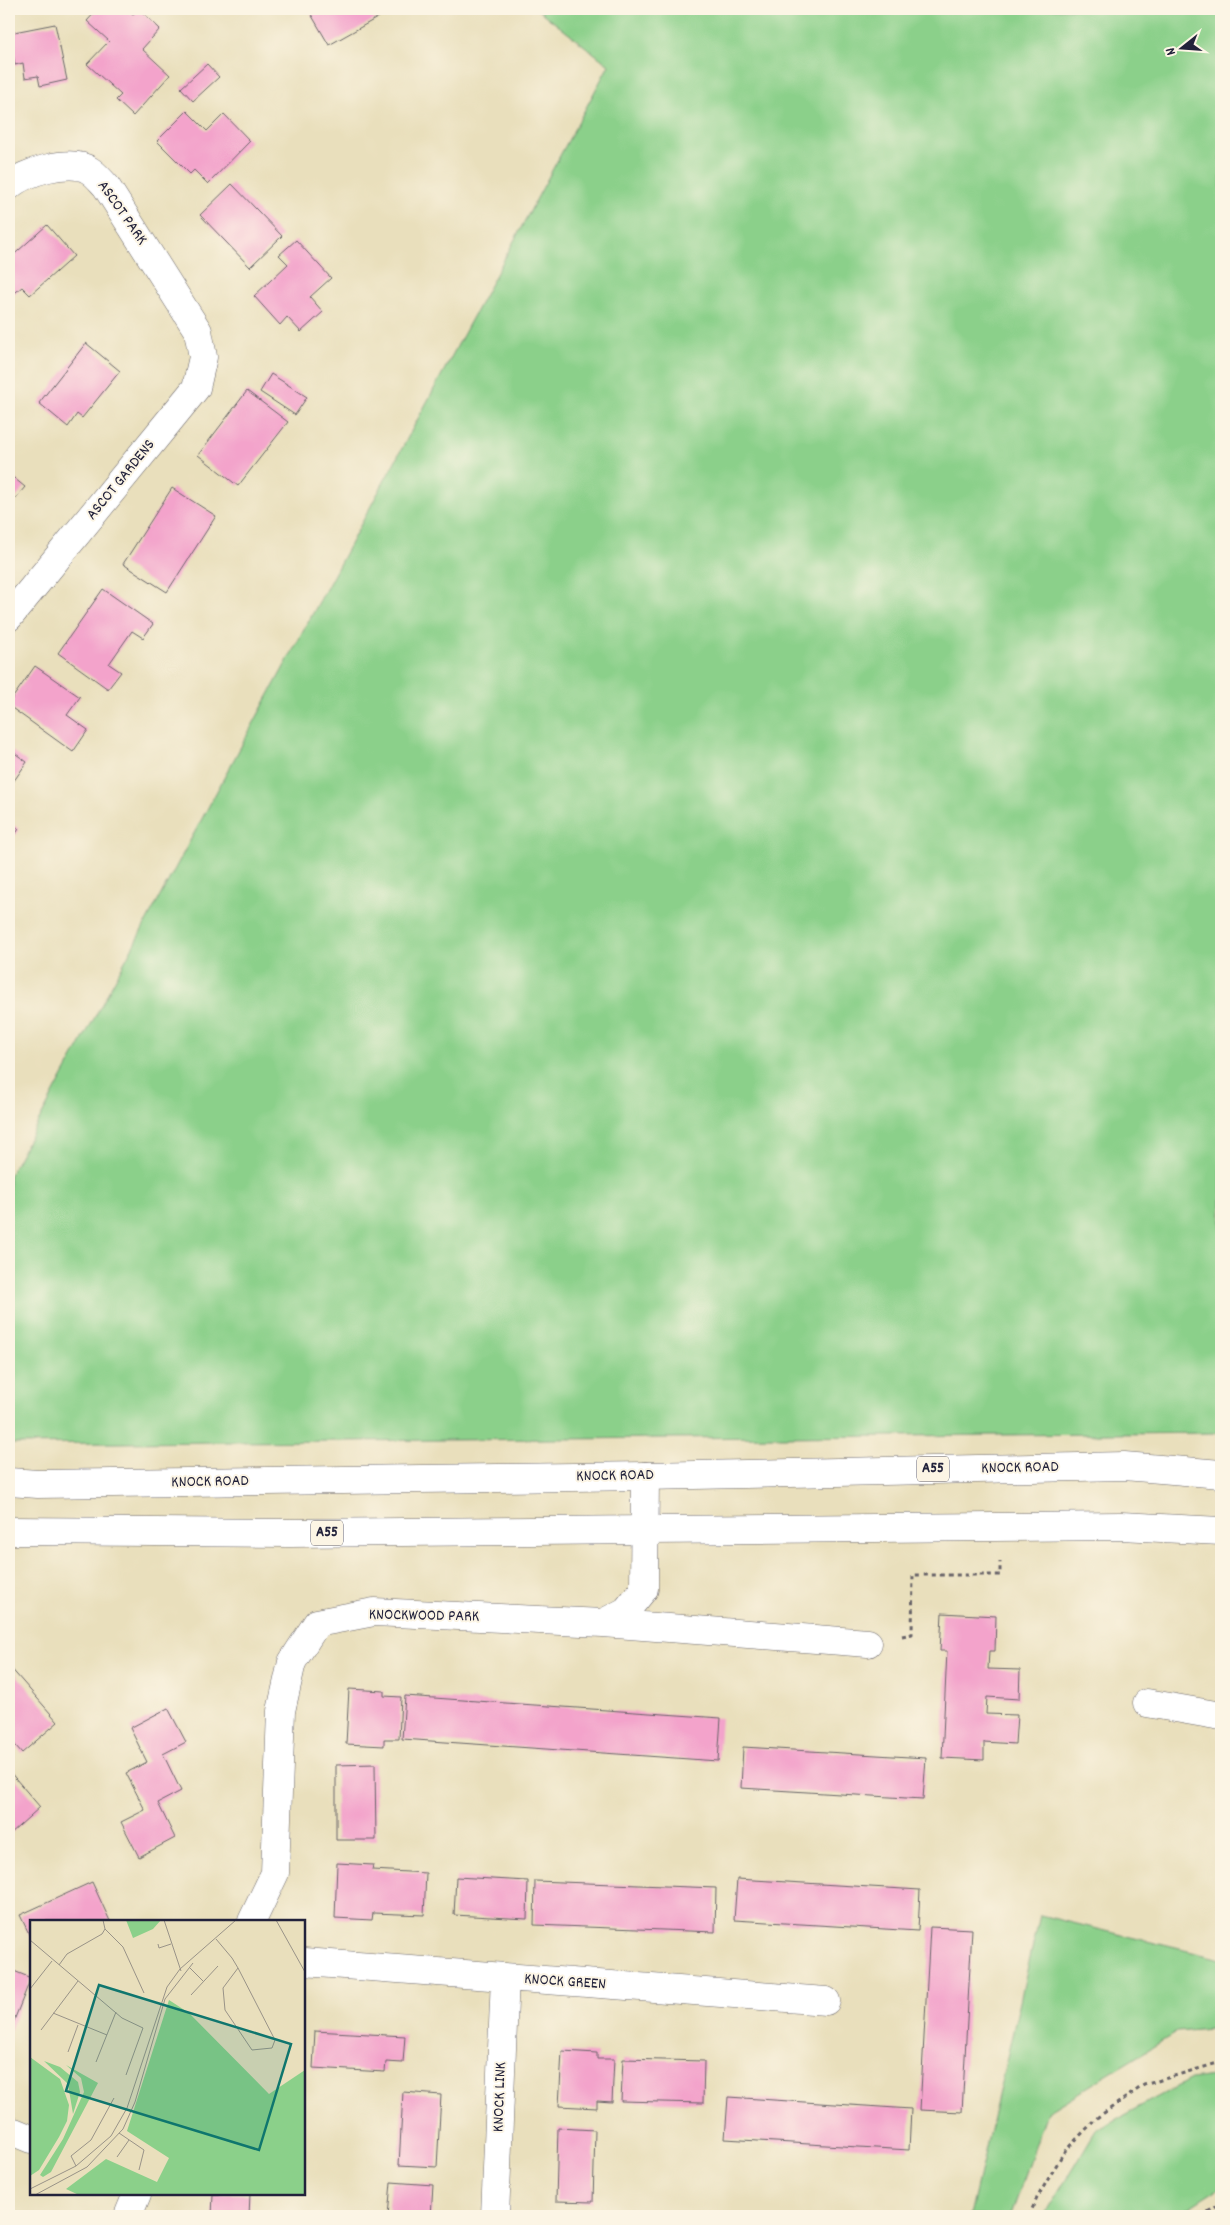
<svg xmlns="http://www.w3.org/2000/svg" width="1230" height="2225" viewBox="0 0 1230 2225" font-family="Dekko,sans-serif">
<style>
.green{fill:#8bd08a;stroke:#567962}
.building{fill:#f3a3cb}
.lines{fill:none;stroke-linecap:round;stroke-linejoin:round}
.minor-casing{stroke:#686468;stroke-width:29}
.highway-casing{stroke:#686468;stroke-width:29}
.path{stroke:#686468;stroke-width:3;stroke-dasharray:4 4;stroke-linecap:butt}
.minor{stroke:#fff;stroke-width:28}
.highway{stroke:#fff;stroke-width:28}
.labels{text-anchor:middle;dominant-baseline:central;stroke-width:4;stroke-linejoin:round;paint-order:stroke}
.shield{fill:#fcf5e5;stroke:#63616e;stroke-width:1}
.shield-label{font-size:15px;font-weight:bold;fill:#22223b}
.street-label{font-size:16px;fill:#22223b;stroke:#fcf5e5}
.inset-road{fill:none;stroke:#999388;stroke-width:1}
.view{fill:#0f766e;fill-opacity:0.15;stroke:#0f766e;stroke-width:2.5}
.inset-edge{fill:none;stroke:#22223b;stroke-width:2.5}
</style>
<rect width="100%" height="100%" fill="#fcf5e5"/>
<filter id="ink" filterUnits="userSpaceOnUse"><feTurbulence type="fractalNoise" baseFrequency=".02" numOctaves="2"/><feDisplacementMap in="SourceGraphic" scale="10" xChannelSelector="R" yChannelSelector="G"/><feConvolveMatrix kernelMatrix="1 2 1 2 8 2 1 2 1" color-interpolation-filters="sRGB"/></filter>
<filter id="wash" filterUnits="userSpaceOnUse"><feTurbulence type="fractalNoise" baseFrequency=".0096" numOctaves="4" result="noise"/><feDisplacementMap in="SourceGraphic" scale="20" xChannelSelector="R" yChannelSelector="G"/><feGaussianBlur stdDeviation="1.12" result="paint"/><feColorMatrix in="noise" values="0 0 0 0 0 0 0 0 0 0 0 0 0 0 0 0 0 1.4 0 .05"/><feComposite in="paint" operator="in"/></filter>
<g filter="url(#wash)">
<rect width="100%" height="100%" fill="#e9dfbc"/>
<path class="green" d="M537,9H1221V1433L9,1444V1176L609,65Z
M1040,1915L1221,1959V2028L1177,2032L1047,2112L1011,2216H970Z
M1221,2075V2186L1174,2216H1044L1096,2130L1191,2079Z"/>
<g id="blocks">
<path class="building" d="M98,9H127L133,14L139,9L160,29L142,49L170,75L133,116L116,100L121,95L87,64L109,41L87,21Z
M308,9H393L329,45Z
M55,24L67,80L40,86L38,76L25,78L23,63L15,65L9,33Z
M207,64L219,77L193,101L181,88Z
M187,111L207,131L224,114L250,141L208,184L194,170L190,174L157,141Z
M232,184L282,236L250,267L200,215Z
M47,225L74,256L30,295L22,287L11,296L9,293V259Z
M296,240L331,278L310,297L323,312L301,332L287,317L280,325L254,296L288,264L279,255Z
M86,343L120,371L82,418L77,414L68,427L39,403Z
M271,374L307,397L295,415L260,392Z
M247,391L288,422L238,486L198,455Z
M9,474L25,487L9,506Z
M172,488L216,516L167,592L123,564Z
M103,589L153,624L143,638L132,631L109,664L121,672L108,689L58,653Z
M35,666L80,697L67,715L88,730L73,752L9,706V703Z
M9,749L27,762L9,788Z
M9,822L19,829L9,843Z
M942,1613L996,1616L995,1651H989L988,1669L1020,1670L1019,1699L987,1697L986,1714L1017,1715L1015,1744L984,1742V1760L942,1758L947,1651H940Z
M9,1666L58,1722L22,1753L9,1738Z
M349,1689L384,1691V1696L401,1697L399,1739H384V1746L346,1744Z
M405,1696L721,1718L718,1761L402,1739Z
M168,1708L186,1742L163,1754L181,1791L158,1803L175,1838L139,1857L121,1822L145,1810L126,1773L147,1762L130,1728Z
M743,1747L926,1758L923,1799L741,1788Z
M375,1764L376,1840H336V1765Z
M9,1771L40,1807L9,1835Z
M337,1863L373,1865L372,1870L426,1873L424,1915L373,1913L372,1920L335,1918Z
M456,1877L528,1881L527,1919L454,1915Z
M737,1879L920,1890L918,1931L734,1920Z
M535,1881L716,1888L715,1932L534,1925Z
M92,1882L110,1921H31V1938L20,1915Z
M930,1927L972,1929L962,2112L920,2110Z
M9,1969L31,1978L9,2033Z
M315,2031L405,2036L403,2063L386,2062L385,2072L313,2068Z
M562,2051L597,2053V2059H614L612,2102L597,2101V2108L559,2106Z
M623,2059L704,2061L703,2103L621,2101Z
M403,2092L441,2095L437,2167L399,2165Z
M728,2097L911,2109L909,2150L725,2139Z
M558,2128L595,2130L593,2202L556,2201Z
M391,2182L433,2185L431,2216H388Z
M213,2194H250L249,2216H212Z"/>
</g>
</g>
<g filter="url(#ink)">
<use href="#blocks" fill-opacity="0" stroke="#686468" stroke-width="1"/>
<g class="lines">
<defs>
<path id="minor" d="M9,186C23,172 71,158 89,170C96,174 101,181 106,186L198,331L203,357L196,388L9,617
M603,1623L626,1611L644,1589L645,1476
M1147,1703L1221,1716
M252,1921L275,1873L281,1711L292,1662L317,1623L374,1612L603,1623L868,1643
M304,1962L826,2001
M14,2132L31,2139
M128,2216L137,2194
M495,2216L505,1977"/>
<path id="highway" d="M9,1482L38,1484L645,1476L1124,1466L1221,1474
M9,1531L290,1533L1121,1526L1221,1531"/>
</defs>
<use href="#minor" class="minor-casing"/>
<use href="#highway" class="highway-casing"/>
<path class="path" d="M902,1636L912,1634L913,1575H1000V1562
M1029,2216L1037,2198L1064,2152L1098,2117L1144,2085L1221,2062
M1201,2216L1221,2204"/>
<use href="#minor" class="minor"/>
<use href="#highway" class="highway"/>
</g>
</g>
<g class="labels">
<g class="shield">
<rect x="917" y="1456.5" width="32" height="25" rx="4"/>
<rect x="311" y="1520.5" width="32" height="25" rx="4"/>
</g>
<g class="shield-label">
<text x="933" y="1469">A55</text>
<text x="327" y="1533">A55</text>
</g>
<g class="street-label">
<text transform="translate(122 213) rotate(55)">ASCOT PARK</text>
<text transform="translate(121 480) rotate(-51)">ASCOT GARDENS</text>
<text transform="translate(1020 1468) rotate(-1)">KNOCK ROAD</text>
<text transform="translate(615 1476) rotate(-1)">KNOCK ROAD</text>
<text transform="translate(210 1482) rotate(-1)">KNOCK ROAD</text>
<text transform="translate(424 1616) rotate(1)">KNOCKWOOD PARK</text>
<text transform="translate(565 1982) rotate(4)">KNOCK GREEN</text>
<text transform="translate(500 2097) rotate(-88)">KNOCK LINK</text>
</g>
</g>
<g transform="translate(30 1920)">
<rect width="275" height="275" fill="#e9dfbc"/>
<path d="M96,0H131L123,9L103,18ZM139,80L159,93L239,174L275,150V275H49L36,269L76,239L127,262L139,238L97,211ZM0,137L30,159L39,185L37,201L29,217L9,250L0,256ZM14,141L30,147L48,162L50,172L43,194L38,164ZM36,145L68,163L21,252L13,257L10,255L33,219L54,172L51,158Z" fill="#8bd08a"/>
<path class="inset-road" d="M134,0L151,51M246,0L275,52M75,9L93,27L114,73M186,19L202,38L208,48L245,120L242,128L222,130L195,90L193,68L208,48M0,20L92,98L113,108L96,155M128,24L129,28L141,24M29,45L37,34L72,14L75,9L73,0M159,47L173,61M0,69L22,41M161,75L188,46M23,93L77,115M11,110L48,61M38,132L48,105M66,142L86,92M89,213L114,230L109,250M87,237L99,220M46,246L41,236L61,220L84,178M0,269L46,246L81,216L97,188L137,67L150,49L206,0M5,275L57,247L93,209L105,182L135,79L163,43"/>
<path class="view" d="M69,65L261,124L229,230L36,171Z"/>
<rect width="275" height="275" class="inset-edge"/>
</g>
<rect width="1230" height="2225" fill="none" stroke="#fcf5e5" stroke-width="30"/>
<g transform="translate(1182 48) rotate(253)" stroke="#fcf5e5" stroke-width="4" paint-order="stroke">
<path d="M0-4L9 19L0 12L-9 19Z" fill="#22223b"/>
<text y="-8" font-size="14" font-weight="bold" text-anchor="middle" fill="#22223b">N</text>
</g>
</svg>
